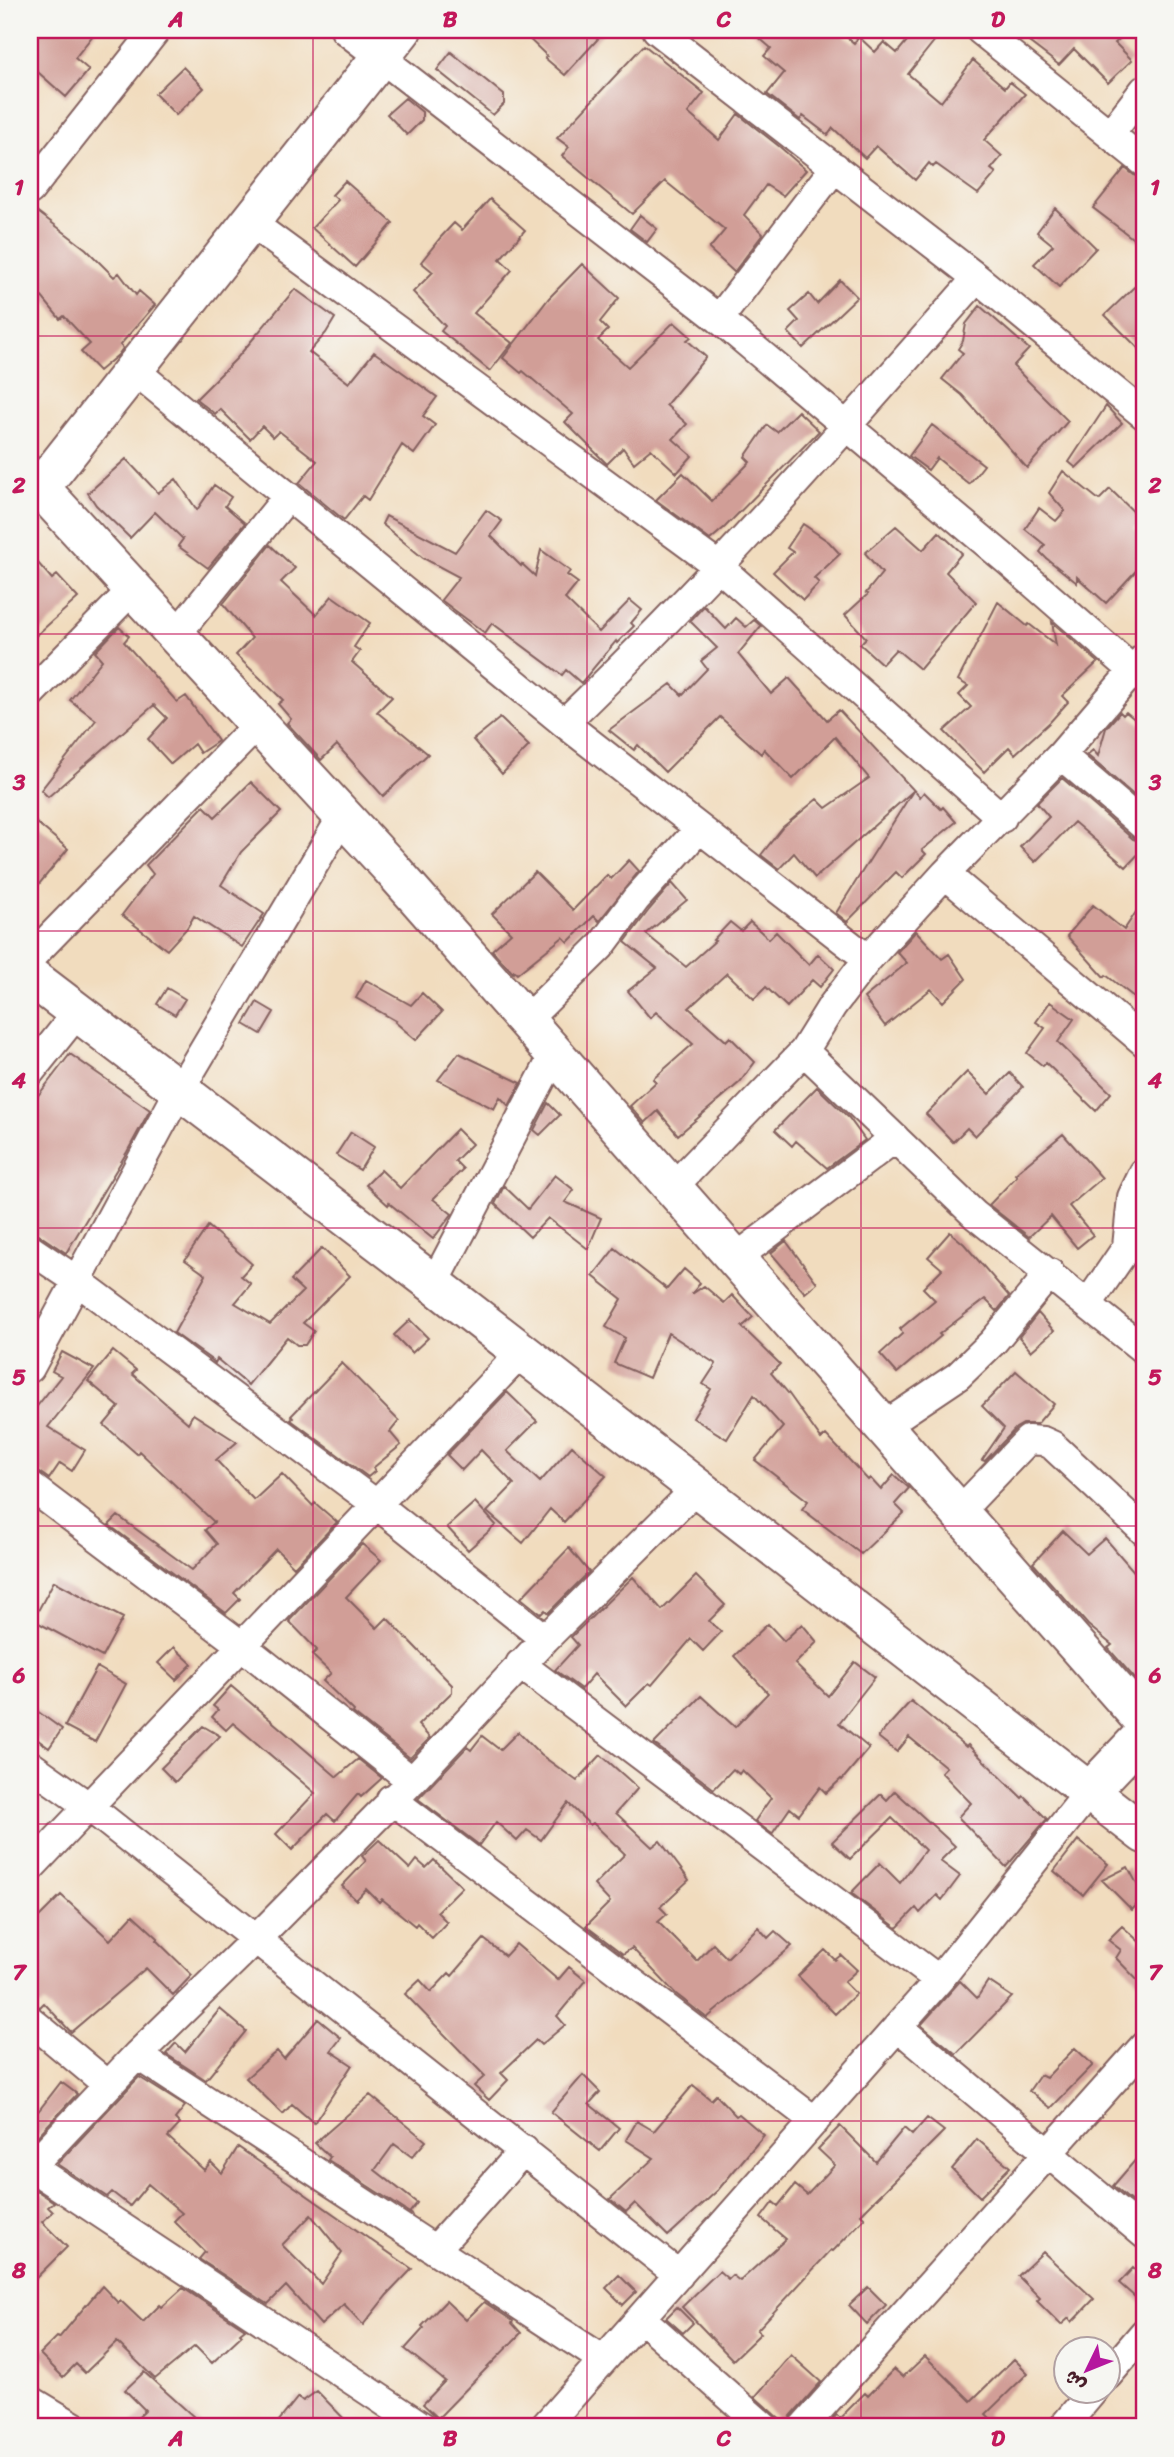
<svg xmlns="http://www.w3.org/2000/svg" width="1174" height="2457" viewBox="0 0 1174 2457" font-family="Sriracha,'Playpen Sans Arabic',sans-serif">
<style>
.building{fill:#d19e97;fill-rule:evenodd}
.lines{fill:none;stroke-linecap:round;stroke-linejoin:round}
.street-casing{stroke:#84615e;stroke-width:32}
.secondary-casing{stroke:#84615e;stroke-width:42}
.street{stroke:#fff;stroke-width:28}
.secondary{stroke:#fff;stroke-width:38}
.grid{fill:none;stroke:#c2185b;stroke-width:2;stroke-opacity:0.55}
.neatline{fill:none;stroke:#c2185b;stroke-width:2.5}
.grid-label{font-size:23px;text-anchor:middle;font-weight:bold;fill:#c2185b}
</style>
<rect width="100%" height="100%" fill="#f6f6f2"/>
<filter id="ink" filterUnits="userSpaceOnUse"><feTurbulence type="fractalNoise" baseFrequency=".0143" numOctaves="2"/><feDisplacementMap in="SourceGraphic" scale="14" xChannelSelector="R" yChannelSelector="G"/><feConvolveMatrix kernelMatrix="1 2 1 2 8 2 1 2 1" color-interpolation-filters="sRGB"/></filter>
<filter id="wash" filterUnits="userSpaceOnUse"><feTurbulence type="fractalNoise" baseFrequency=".00686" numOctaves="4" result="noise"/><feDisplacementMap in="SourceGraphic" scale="28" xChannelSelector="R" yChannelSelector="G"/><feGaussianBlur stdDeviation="1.57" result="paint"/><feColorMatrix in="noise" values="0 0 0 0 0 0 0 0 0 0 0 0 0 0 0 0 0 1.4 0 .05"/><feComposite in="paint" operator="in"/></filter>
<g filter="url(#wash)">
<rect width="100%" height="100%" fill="#f1dcbe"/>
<g id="blocks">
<path class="building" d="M30,30H97L75,58L89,70L66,97L30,65Z
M520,30H606L565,75L545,58L547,56Z
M750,30H838L854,43L859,37L875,52L884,42L897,53L916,30H943L908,74L941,102L973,60L1005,88L1010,82L1025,94L984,140L1002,156L991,169L996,173L978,194L936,164L933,167L929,163L915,180L876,146L865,158L833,128L828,135L803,116L800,120L767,94L784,73L764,56L771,48Z
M1039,30H1129L1115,43L1132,60L1108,83L1074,49L1059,65L1029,42Z
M644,45L704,93L688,113L719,140L738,114L780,147L806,170L783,196L766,185L744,215L763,234L734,272L709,249L725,230L665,181L632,214L562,156L569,147L557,138Z
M451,52L504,95V104L493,115L437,70Z
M183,67L204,88L176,115L155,94Z
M405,98L422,112V120L407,135L387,114Z
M1125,168L1134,175L1144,178V247L1093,208Z
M345,181L393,223L355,267L312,228L338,200L332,195Z
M490,199L525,230L500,259L512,270L474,313L512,343L490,371L441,331L445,326L413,292L433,272L421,262L441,237L454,223L462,230Z
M30,206L86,249L114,277L119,273L136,295L139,291L155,305L120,345L123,348L118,355L99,371L81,352L90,344L64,316L60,319L42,297L30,311Z
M1055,208L1096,248L1059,287L1034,264L1053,245L1037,232Z
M640,215L657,229L647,242L630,229Z
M582,264L619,298L600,322L608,330L598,340L628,367L674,322L691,337L687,340L706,357L666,405L687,424L673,439L692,456L677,473L651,449L634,463L623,448L607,464L565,422L573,414L523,371L521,373L503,358L549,298Z
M840,280L857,297L803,348L788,332L799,321L790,311L809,294L817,304Z
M1134,287L1144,296V354L1105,315Z
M295,289L335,318L326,333L309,352L349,383L374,352L437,397L423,416L435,425L414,454L402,445L368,500L363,496L344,520L299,483L317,461L279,431L273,437L262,426L250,439L220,409L215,414L196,399L237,358Z
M980,306L1029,349L1013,366L1068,421L1027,468L962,395L942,379L963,353L958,349L963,341L966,324Z
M1106,406L1122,423L1076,468L1069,462Z
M798,411L819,431L725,527L710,540L656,500L683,473L712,501L750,462L745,457L767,425L777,432Z
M932,425L984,465L969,484L937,458L928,470L909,456Z
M126,459L158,493L176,479L197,510L214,485L231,497L225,506L245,523L208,568L178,546L183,539L155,512L130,538L96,505L88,493Z
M1063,471L1099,500L1110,489L1142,520L1134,529L1144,539V562L1106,603L1077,577V583L1046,558L1040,552L1045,545L1025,529L1039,508L1056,521L1065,511L1049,493Z
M486,510L502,521L491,536L521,566L522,564L535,576L541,550L570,571L567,575L578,583L565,599L599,632L630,600L642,610L631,623L634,626L617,643L616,641L581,683L566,670L562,675L492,623L485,633L441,600L459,577L423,558L382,524L386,516L455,552Z
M803,524L829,542L840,554L814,578L819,583L803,600L773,572L793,552L787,548Z
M896,526L923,550L939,532L962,553L946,572L976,602L920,669L896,649L882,664L860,644L866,638L845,615L868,594L866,593L882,573L865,553Z
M270,545L295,568L281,582L316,615L332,596L370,623L354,647L360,651L352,662L392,697L377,712L428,754L383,796L337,745L321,760L287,723L291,719L278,704L283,700L236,655L252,638L223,604Z
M30,554L52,579L57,575L78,598L30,641Z
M998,602L1027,626L1029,624L1056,645L1052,622L1098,662L1062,696L1068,702L1050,722L1015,754L1009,747L984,772L944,731L971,707L959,695L968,686L958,680Z
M704,606L726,629L736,618L746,627L754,620L761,626L738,654L771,694L789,678L827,720L839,710L920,797L924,792L941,809L943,807L956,822L922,850L926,854L902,878L896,872L847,922L836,913L913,791L815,878L794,853L779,869L761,855L783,827L817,799L826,808L869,778L835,737L793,779L764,749L761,754L720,717L665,772L638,745L634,750L609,730L671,684L682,695L707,669L701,661L717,648L690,621Z
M119,627L129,636L124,642L177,702L186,696L218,741L200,753L194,744L171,764L148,739L167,718L154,705L48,797L41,790L96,720L70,700L102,660L95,652Z
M1120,712L1123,715L1126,712L1144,727V804L1087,755L1093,750L1098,756L1106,728Z
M500,718L529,746L502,774L473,740Z
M1062,778L1133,839L1144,842V848L1126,867L1074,822L1035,862L1020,847L1049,817L1037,803Z
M251,782L281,812L241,852L221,885L264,914L242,947L194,916L187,928L167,950L122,915L153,874L146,865L204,806L215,817Z
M30,817L68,849L30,895Z
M629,860L639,871L599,921L594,916L568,942L563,937L517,974L514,971L513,973L492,950L511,933L492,914L535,872L573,910L607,875L611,879Z
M672,883L687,900L646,934L686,967L715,941L713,940L730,922L741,931L750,922L769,939L776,932L809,965L818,954L834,969L820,987L812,980L787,1007L766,987L754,999L727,973L689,1008L726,1041L730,1037L755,1062L740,1082L678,1135L658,1111L645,1123L630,1106L656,1082L653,1079L693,1044L656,1012L650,1018L628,991L657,968L625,942L649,910Z
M1144,900V1005L1106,975L1104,977L1067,936L1093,905L1124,930Z
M916,931L942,959L949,954L966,979L943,1002L931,989L885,1026L864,998L907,963L897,952Z
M366,980L411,1005L422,993L442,1012L416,1040L395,1022L396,1021L356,998Z
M167,988L185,999L175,1015L157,1004Z
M257,1002L274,1012L261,1034L244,1024Z
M1050,1002L1074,1019L1058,1042L1111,1093L1096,1111L1046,1063L1043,1066L1027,1053L1045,1028L1036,1022Z
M459,1053L521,1083L509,1106L500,1097L494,1109L438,1080Z
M70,1054L150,1110L127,1152L66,1253L39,1235L30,1233V1106Z
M967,1072L989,1094L1010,1073L1023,1087L975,1136L967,1128L953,1142L926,1114Z
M817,1087L849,1118L865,1140L827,1168L796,1141L792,1146L775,1130Z
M548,1103L560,1115L540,1135L534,1130Z
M457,1129L472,1144L455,1161L463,1169L433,1199L452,1214L433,1239L389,1203L388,1205L366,1185L381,1170L400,1188Z
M351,1132L374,1147L360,1170L336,1155Z
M1063,1134L1102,1178L1069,1206L1093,1235L1077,1248L1051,1216L1029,1237L989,1205L1017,1176L1015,1174Z
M555,1175L574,1190L565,1202L601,1218L588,1249L548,1218L530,1237L495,1204L504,1186L528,1209Z
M208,1226L252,1264L241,1276L251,1284L235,1303L270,1324L303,1291L291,1280L322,1248L350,1276L303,1323L314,1331L305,1345H297L287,1337L248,1385L217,1359L215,1363L213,1361L174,1333L206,1275L185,1260Z
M950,1232L964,1244L1009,1296L997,1311L985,1299L939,1334L941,1336L897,1373L880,1354L903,1333L900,1329L935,1300L923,1288L942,1269L928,1257Z
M786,1241L817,1283L805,1293L771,1253Z
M615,1248L667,1289L684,1269L700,1283L692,1294L704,1286L724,1303L732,1295L753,1317L742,1327L780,1364L771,1373L789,1394L821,1439L826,1435L868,1480L870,1478L881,1490L894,1475L909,1488L895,1504L904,1513L861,1554L802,1509L808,1501L755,1460L783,1427L754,1395L727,1439L693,1418L711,1389L703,1384L716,1364L668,1333L649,1378L614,1363L625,1338L606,1327L622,1299L593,1276Z
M1038,1313L1054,1331L1031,1351L1019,1337Z
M410,1320L428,1338L412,1353L394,1335Z
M113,1351L136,1370L132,1374L188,1423L193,1414L237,1442L216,1460L254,1500L282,1474L313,1506L315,1503L337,1522L294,1567L276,1549L234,1593L240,1599L226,1613L109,1525L118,1516L192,1570L217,1544L205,1530L214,1522L139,1451L137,1454L104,1425L119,1407L88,1381Z
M62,1352L94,1369L48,1427L85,1450L72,1471L60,1463L49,1479L39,1472L30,1470V1415L61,1376L52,1371Z
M342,1363L399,1421L390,1432L401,1445L373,1468L375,1471L368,1477L291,1420L293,1418L291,1416Z
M1016,1371L1054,1404L1037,1424H1023L1016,1428L985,1461L982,1460L1004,1428L982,1406Z
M507,1392L537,1421L507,1451L540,1482L572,1446L606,1476L564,1522L550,1509L523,1543L487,1512L514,1484L481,1450L462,1470L447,1455Z
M475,1502L496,1525L468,1550L447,1527Z
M1063,1531L1087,1554L1105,1538L1144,1583V1689L1108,1648L1112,1645L1088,1625L1033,1563Z
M362,1544L381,1560L346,1597L377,1628L387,1618L452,1685V1692L418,1725L430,1738L410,1758L353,1713L354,1711L323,1681L331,1673L312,1655L317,1650L289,1621Z
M569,1548L589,1572L548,1613L545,1610L541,1614L521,1598Z
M696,1576L725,1605L709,1621L721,1632L703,1651L691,1639L652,1685L649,1683L626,1706L594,1674L581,1689L555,1670L578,1645L571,1637L633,1577L662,1610Z
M54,1581L123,1618L102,1657L33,1620Z
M768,1624L784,1641L802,1624L817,1642L795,1664L828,1696L855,1662L875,1677L839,1723L869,1748L842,1780L841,1779L826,1793L820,1787L799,1815L790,1808L772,1834L755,1821L771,1798L742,1770L739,1774L733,1769L714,1789L654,1744L701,1696L735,1727L768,1693L734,1656Z
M174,1647L192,1664L176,1680L158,1663Z
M97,1667L126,1684L95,1742L65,1726Z
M231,1686L337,1777L358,1759L382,1778L361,1797L358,1794L335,1821L327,1814L292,1850L276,1834L315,1793L233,1723L226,1730L212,1717L218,1710L213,1706Z
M911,1701L966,1747L968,1745L1022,1798L1024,1796L1047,1819L1006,1867L958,1817L971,1803L941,1772L946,1767L909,1737L897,1752L878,1737Z
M30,1706L62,1729L49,1748L30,1734Z
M203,1726L220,1736L175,1782L161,1768Z
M518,1732L541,1755L577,1781L601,1755L638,1788L616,1813L652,1847L660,1841L689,1880L660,1907L667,1914L658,1922L697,1961L713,1944L727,1958L758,1927L768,1938L775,1931L792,1946L707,2018L676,1994L632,1948L623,1954L586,1926L610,1902L594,1885L625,1854L593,1823L590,1825L568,1803L541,1840L527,1830L517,1841L496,1822L479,1845L418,1799L467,1747L471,1750L482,1736L500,1750Z
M895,1791L955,1846L940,1861L960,1876L942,1900L937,1895L920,1913L916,1908L897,1928L851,1893L880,1863L900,1883L925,1850L892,1818L850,1859L832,1842L881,1794L887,1800Z
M379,1840L410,1869L417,1860L426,1868L434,1860L462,1887L437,1912L447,1922L432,1938L417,1923L415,1926L382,1899L379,1902L366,1889L356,1900L342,1886L366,1861L362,1856Z
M1078,1840L1108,1864L1083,1895L1054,1871Z
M1128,1867L1144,1897L1132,1910L1102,1880Z
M61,1895L110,1940L133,1915L158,1938L156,1940L192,1975L173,1995L146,1968L71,2032L44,2003L40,2007L30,2004V1926Z
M1122,1926L1144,1946V1987L1116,1958L1121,1950L1108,1940Z
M484,1939L505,1956L516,1944L558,1980L569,1967L586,1981L557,2016L565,2025L541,2045L536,2040L501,2073L508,2080L489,2100L474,2086L485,2076L405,1994L420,1980L431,1992L449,1973L452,1976Z
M825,1950L835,1960L841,1955L857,1970L844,1982L856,1994L835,2014L798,1976Z
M960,1981L977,1998L988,1981L1012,1997L956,2054L921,2025Z
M220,2009L246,2031L206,2080L166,2054L176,2043L185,2052Z
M318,2019L341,2038L331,2051L352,2065L314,2123L292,2104L283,2114L246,2078L277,2051L284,2059Z
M1075,2048L1093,2065L1051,2108L1029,2091L1040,2075L1046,2078Z
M583,2075L600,2092L589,2104L619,2128L600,2151L551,2112Z
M139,2077L185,2106L175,2119L180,2124L168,2137L204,2170L211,2162L222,2173L238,2147L412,2269L387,2295L363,2325L344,2304L321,2325L286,2286L268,2304L199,2259L205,2252L174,2221L182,2213L148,2184L130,2206L112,2192L107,2197L57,2164ZM311,2215L342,2253L321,2284L282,2245Z
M61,2082L77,2094L32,2142L30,2122Z
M693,2085L711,2100L716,2095L736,2116L739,2114L764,2135L718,2190L668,2236L635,2203L626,2212L610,2199L654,2158L626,2140L637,2121L654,2131Z
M370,2095L426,2141L412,2157L394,2144L375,2170L417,2203L410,2212L411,2214L328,2160L330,2157L315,2143Z
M927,2118L944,2131L861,2214L865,2218L833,2251L831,2250L757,2330L761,2333L733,2360L682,2307L719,2271L728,2279L732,2275L740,2281L786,2239L761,2218L773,2202L778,2206L795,2185L807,2195L835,2165L818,2149L840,2126L876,2162L904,2128L912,2135Z
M977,2139L1010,2167L980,2197L952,2169Z
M1144,2150V2212L1113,2186Z
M33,2188L54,2202L48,2207L53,2212L42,2222L67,2247L30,2284V2189Z
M1043,2252L1094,2299L1072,2322L1069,2318L1061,2325L1037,2301L1040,2298L1018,2276Z
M1133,2268L1144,2278V2305L1119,2283Z
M619,2275L636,2292L623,2305L606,2288Z
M102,2286L118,2303L120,2300L143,2322L160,2305L162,2307L183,2288L245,2329L240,2333L242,2335L212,2363L195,2346L155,2379L117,2342L85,2373L76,2364L63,2377L40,2354L57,2337L59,2338Z
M868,2287L886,2305L867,2324L849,2305Z
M446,2301L466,2320L484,2302L513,2321L512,2323L521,2333L438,2418L423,2404L445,2381L405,2349L424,2328L422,2326Z
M677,2307L693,2323L683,2333L666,2318Z
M791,2355L821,2382L791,2416L787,2426L755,2397Z
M925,2356L971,2401L1014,2359L1028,2373L986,2414L999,2427H825L836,2415L840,2418L865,2393L868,2396L894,2369L903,2377Z
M144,2372L205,2427H127L145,2410L125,2390Z
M317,2391L352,2427H274L298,2397L303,2401Z"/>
</g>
</g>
<g filter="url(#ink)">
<use href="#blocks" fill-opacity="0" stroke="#84615e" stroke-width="2"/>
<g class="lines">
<defs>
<path id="street" d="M345,30L719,319L1009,562L1144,680
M657,30L977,278L1144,415
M980,30L1144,162
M1110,134L1144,90
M30,190L156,30
M250,222L718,566L1002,818
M719,319L835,167
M133,369L564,723L868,959
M176,635L288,496
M30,694L133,589
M564,723C710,583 844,430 977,278
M1061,755L1144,826
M945,874L1144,1042
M30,958L258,724
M526,1020L601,946L636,899L699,829
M804,1051L975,1215L1144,1350
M30,1072L77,1013
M673,1187L804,1051L832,1006L868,959L945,874L1061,755L1144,658
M30,1249L76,1280L376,1504L545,1639
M736,1258L895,1138
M434,1284L555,1053
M1088,1304L1127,1247L1132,1197L1144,1172
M30,1368L179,1091L342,817
M885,1425L958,1376L993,1342L1050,1273
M30,1486L241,1645L412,1781
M960,1511L1028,1440L1043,1441L1052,1445L1144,1531
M520,1664L939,1980
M30,1765L88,1806L679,2275
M391,1799L815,2121
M30,1868L521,1353
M30,2020L108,2085
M898,2027L1144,2234
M137,2055L602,2359
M31,2167L423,2427
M30,2168L137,2055L257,1938L412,1781L545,1639L696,1489
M435,2250L524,2150
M641,2318L764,2427
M1108,2375L1144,2333
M30,2400L75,2427
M544,2427L939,1980L1090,1791
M803,2427L1144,2046
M1063,2427L1094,2390"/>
<path id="secondary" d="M30,477L390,867L1144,1722
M40,488L402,30
M30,976L434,1284L1144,1834
M1090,1791L1144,1734"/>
</defs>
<use href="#street" class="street-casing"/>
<use href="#secondary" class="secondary-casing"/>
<use href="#street" class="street"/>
<use href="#secondary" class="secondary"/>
</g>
</g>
<path class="grid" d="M313,30V2427M587,30V2427M861,30V2427M30,336H1144M30,634H1144M30,931H1144M30,1228H1144M30,1526H1144M30,1824H1144M30,2121H1144"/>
<rect width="1174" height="2457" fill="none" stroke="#f6f6f2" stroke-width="77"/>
<g transform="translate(1087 2370) rotate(227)"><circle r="33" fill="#f6f6f2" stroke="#b1a0a2" stroke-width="2"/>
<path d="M0-5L12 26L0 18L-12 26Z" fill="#b5179e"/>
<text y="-10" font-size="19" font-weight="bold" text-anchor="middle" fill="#4a1f2b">ش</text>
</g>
<rect x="38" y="38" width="1098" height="2380" class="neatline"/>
<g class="grid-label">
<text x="176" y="27">A</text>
<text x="450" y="27">B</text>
<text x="724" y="27">C</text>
<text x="998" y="27">D</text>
<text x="19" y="195">1</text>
<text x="1155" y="195">1</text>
<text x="19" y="493">2</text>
<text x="1155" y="493">2</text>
<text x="19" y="790">3</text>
<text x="1155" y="790">3</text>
<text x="19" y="1088">4</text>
<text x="1155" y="1088">4</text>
<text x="19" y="1385">5</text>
<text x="1155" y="1385">5</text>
<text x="19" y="1683">6</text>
<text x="1155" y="1683">6</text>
<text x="19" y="1980">7</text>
<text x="1155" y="1980">7</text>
<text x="19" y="2278">8</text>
<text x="1155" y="2278">8</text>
<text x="176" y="2446">A</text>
<text x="450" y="2446">B</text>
<text x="724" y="2446">C</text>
<text x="998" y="2446">D</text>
</g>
</svg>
